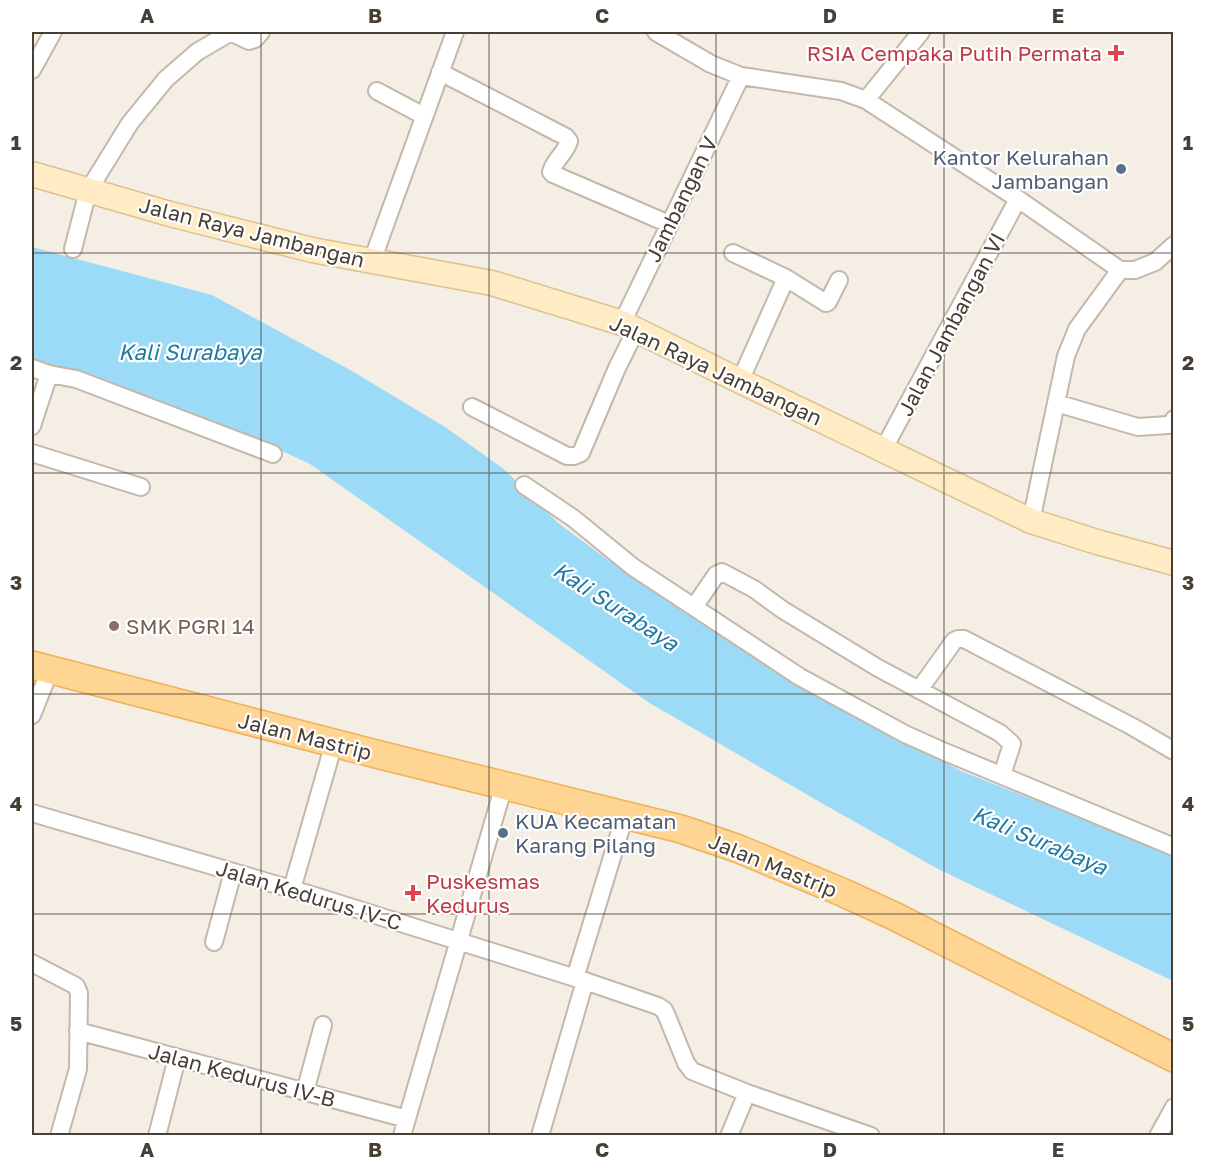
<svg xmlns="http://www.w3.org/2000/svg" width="1205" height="1167" viewBox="0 0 1205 1167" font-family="'Golos Text',sans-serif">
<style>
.water{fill:#9cdbf7}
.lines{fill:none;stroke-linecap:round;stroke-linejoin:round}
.minor-casing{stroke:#c3b8aa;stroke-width:20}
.secondary-casing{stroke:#dcc192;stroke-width:27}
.primary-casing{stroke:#eeb259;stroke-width:30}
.minor{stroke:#fff;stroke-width:16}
.secondary{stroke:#ffebc4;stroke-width:24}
.primary{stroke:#ffd593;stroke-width:27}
.grid{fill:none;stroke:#473e34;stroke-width:1.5;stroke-opacity:0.55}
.health-dot{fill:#e0444e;stroke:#fff;stroke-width:2}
.service-dot{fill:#5c6f8a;stroke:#fff;stroke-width:2}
.education-dot{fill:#8d6e63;stroke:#fff;stroke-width:2}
.labels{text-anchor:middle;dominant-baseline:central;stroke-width:4.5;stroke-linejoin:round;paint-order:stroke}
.health-label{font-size:21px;fill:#be3a42;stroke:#fff;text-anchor:end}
.service-label{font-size:21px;fill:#4e5e75;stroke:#fff;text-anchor:end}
.street-label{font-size:21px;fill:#473e34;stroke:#fff}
.education-label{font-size:21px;fill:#785e54;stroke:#fff;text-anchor:start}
.water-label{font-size:22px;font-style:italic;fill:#207aa3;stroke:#fff}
.neatline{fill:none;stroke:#473e34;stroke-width:2}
.grid-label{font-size:20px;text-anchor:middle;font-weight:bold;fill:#473e34}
</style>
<rect width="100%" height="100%" fill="#f4eee5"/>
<path class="water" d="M32,247L212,295L352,371L445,427L505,470L558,523L608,560L631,572L814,693L961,771L1150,846L1173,854V981L938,869L818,801L648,702L310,464L263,442L86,377L32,360Z"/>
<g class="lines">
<defs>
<path id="minor" d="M230,32L249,41L255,39L261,32
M656,32L711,64L741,76L841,91L866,100L1018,199L1120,270
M32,70L53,32
M440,72L566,137L569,141C566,153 554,160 551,172L553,174L669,224
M377,91L424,116
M866,100L921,32
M73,249L88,191L130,123L166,79L197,52L231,32
M733,253L786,278L826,303L828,302L839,280
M372,261L455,32
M1120,270H1135L1155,262L1174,245
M622,323L741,76
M32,368L49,374L32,426
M49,374L76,379L273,454
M740,381L786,278
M1056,403L1138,427L1168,425L1172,423L1174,419
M472,407L567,456H574L581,453L617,368L636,330
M883,450L1018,199
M32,453L141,487
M524,485L573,518L633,567L800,677L905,734L945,752L1174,847
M1031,521L1066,356L1077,329L1120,270
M694,607L716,575L722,572L754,589L783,610L878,668L1000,733L1012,744L1002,775
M919,690L954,641L958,639H964L1133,727L1174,751
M32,715L50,670
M32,813L315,896L585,981L658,1006L664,1010L666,1014L686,1063L692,1071L747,1093L871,1136
M292,889L334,743
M214,942L233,872
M32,963L76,986L79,993L78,1069L59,1136
M575,978L625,815
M78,1031L407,1119
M305,1092L323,1025
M157,1136L177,1058
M402,1136L504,785
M540,1136L585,981
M729,1136L747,1093
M1158,1136L1174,1107"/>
<path id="secondary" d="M32,174L170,214L312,250L492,283L622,323L740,381L1031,521L1097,542L1174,563"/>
<path id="primary" d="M32,665L384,756L681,829L739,849L844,893L894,916L1174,1058"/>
</defs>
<use href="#minor" class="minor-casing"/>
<use href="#secondary" class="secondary-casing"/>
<use href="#primary" class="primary-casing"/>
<use href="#minor" class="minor"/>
<use href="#secondary" class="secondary"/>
<use href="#primary" class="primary"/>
</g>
<path class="grid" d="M261,32V1136M489,32V1136M716,32V1136M944,32V1136M32,253H1174M32,473H1174M32,694H1174M32,914H1174"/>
<g class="health-dot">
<path d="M1113 44h6v6h6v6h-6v6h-6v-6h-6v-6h6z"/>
<path d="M410 884h6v6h6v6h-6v6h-6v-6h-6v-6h6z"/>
</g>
<g class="service-dot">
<circle cx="1121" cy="169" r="6"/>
<circle cx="503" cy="833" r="6"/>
</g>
<circle class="education-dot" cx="114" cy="626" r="6"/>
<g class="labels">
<g class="health-label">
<text x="1102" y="53">RSIA Cempaka Putih Permata</text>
<text x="426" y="881" text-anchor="start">Puskesmas<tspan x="426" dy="24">Kedurus</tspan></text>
</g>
<g class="service-label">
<text x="1109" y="157">Kantor Kelurahan<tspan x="1109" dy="24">Jambangan</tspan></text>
<text x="515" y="821" text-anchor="start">KUA Kecamatan<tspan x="515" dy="24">Karang Pilang</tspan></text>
</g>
<g class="street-label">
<text transform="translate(681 199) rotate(-64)">Jambangan V</text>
<text transform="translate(252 232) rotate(14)">Jalan Raya Jambangan</text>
<text transform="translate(951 324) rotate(-62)">Jalan Jambangan VI</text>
<text transform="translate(716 370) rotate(25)">Jalan Raya Jambangan</text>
<text transform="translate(305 736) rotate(14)">Jalan Mastrip</text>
<text transform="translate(773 865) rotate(22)">Jalan Mastrip</text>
<text transform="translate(309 895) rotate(17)">Jalan Kedurus IV-C</text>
<text transform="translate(242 1075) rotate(15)">Jalan Kedurus IV-B</text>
</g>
<g class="education-label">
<text x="126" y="626">SMK PGRI 14</text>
</g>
<g class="water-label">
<text x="190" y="351">Kali Surabaya</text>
<text transform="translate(616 606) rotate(33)">Kali Surabaya</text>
<text transform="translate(1040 840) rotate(23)">Kali Surabaya</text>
</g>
</g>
<rect width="1205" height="1167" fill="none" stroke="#ffffff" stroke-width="66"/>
<rect x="33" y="33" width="1139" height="1101" class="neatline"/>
<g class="grid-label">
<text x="147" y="23">A</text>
<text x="375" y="23">B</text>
<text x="602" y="23">C</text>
<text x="830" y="23">D</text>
<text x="1058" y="23">E</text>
<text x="16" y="150">1</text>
<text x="1188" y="150">1</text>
<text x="16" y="370">2</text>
<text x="1188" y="370">2</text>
<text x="16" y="590">3</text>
<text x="1188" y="590">3</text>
<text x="16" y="811">4</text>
<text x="1188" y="811">4</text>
<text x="16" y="1031">5</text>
<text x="1188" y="1031">5</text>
<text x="147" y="1157">A</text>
<text x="375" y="1157">B</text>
<text x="602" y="1157">C</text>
<text x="830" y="1157">D</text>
<text x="1058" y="1157">E</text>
</g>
</svg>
